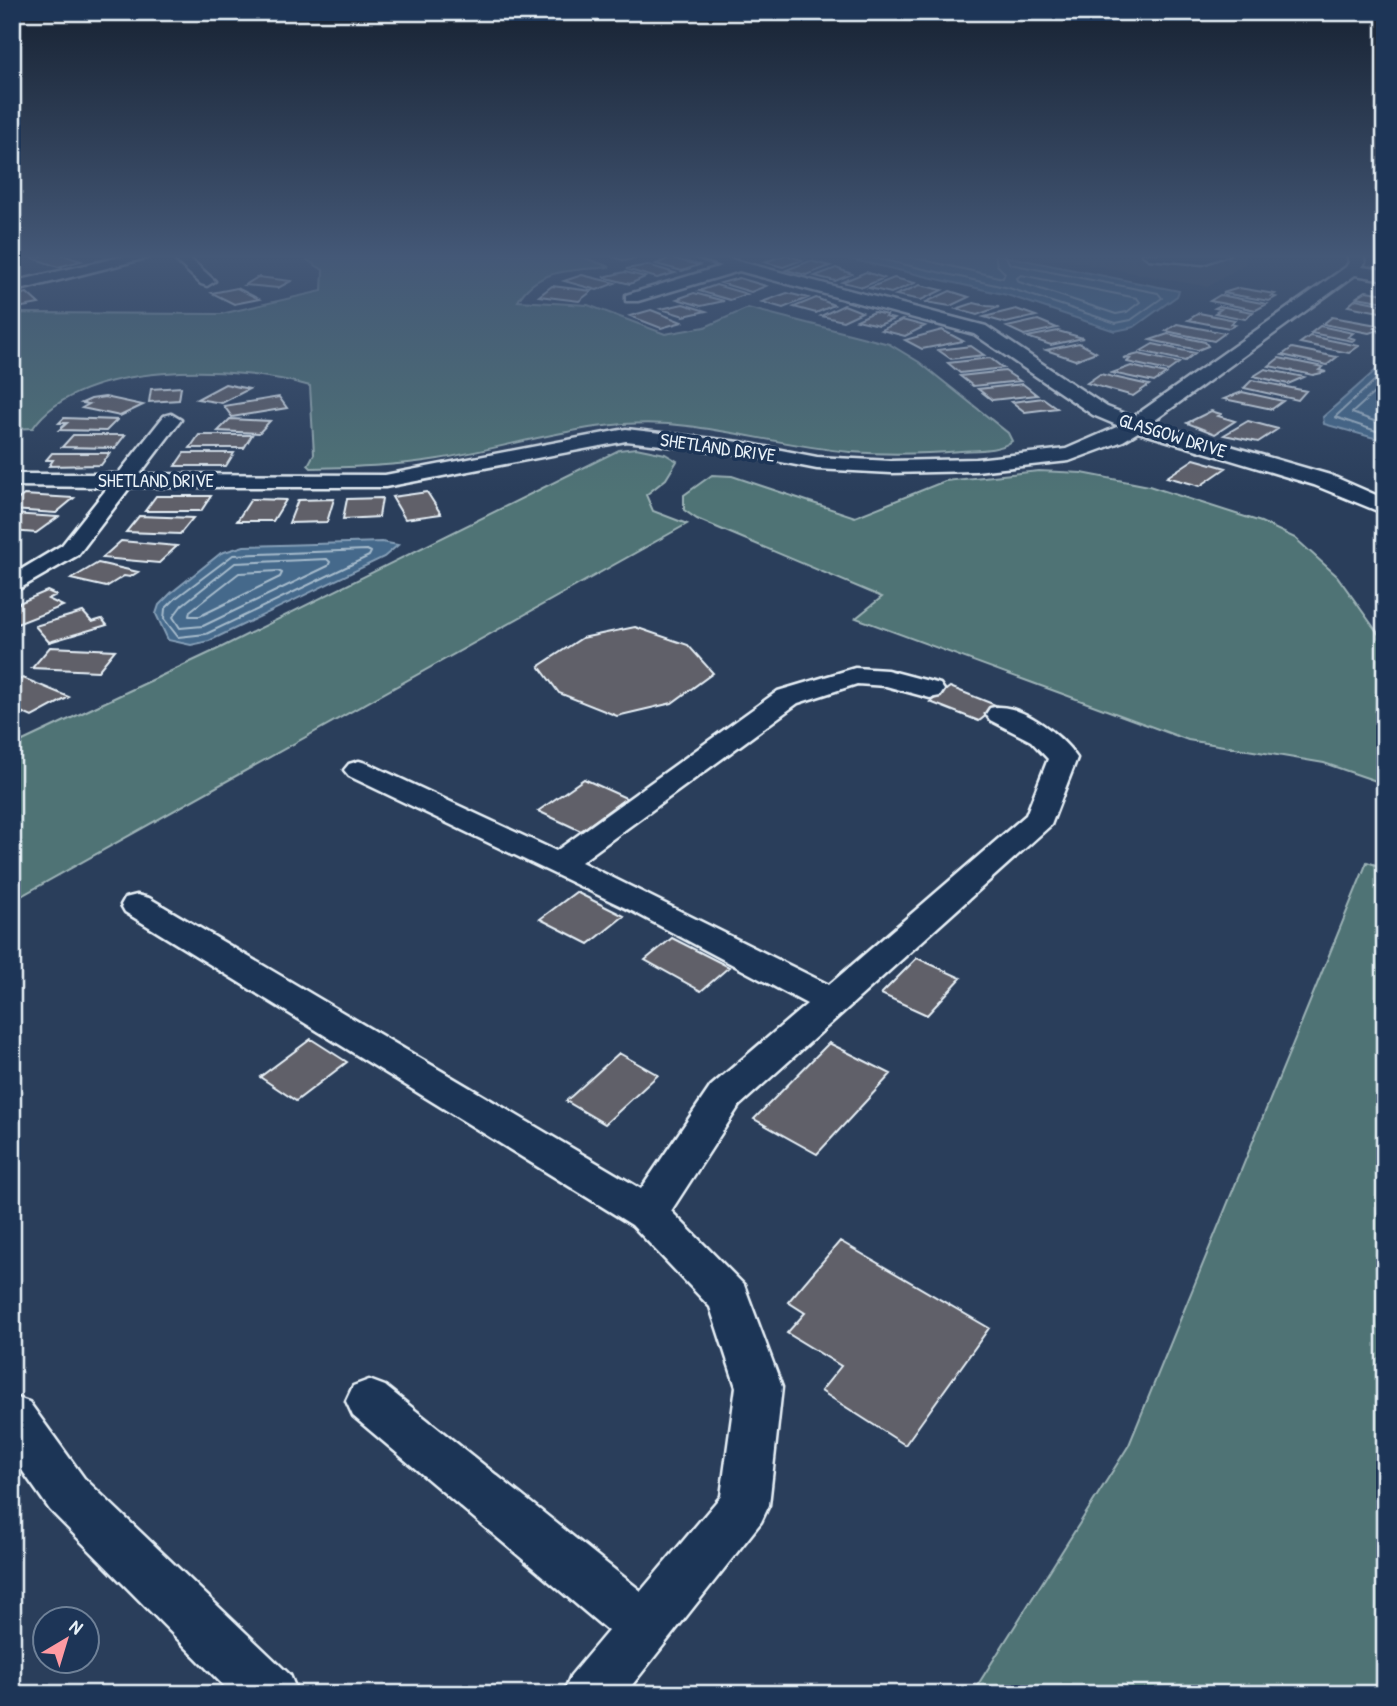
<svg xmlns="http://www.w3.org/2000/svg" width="1397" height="1706" viewBox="0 0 1397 1706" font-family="'Patrick Hand',sans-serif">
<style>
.built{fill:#3a485f}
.green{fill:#4f7375;stroke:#9cb2b6;stroke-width:2}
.water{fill:#44698b;stroke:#869fb7;stroke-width:2}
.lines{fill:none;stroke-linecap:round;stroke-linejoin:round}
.shore{stroke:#a6bbcc;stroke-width:2}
.building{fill:#606069;stroke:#e8f1f8;stroke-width:2}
.minor-casing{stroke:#e8f1f8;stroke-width:5}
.minor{fill:#1d3557;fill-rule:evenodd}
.labels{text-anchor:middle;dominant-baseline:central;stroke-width:7;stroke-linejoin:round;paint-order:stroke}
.far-street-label{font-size:19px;fill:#e8f1f8;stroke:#1d3557}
</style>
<rect width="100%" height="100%" fill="#2a3e5b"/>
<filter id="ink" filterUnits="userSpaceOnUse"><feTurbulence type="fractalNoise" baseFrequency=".0143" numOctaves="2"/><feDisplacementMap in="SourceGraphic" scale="14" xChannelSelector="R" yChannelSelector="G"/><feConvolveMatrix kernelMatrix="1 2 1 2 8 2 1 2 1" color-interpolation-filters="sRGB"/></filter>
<g filter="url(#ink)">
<path class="built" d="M1033,254H1248L1245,264L1208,287Z"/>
<path class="green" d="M319,254H574L610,267C574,271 538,267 518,301L588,305L665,334L705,327L748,308L889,344L919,362L1008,433L1012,441C1000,451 977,450 961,451C924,454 888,455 850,452C796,447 742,433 688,426C601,414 523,445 438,459C396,466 354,467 311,468L308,465L314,454L310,386C240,365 79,359 33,428L12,429V313L221,314L322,291L323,270L304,258Z
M636,448L665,454L677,461L666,479L646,495L653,511L687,524L12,901V746L218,649L619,450Z
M1039,471L1082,473L1149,486L1261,522L1295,538L1337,576L1385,643V784L1324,763L1188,740L856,618L882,597L697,519L684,510V495L712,475L732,476L855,517L945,481Z
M1367,862L1385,868V1694H972L1129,1445Z"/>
<path class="water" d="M828,254H994L1179,291L1177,296L1134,327L1115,331L1007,295Z
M1385,362V441L1324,424L1323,417Z
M382,542L398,545L384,557L209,641L191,645L168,640L156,614L159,605L171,593L221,553L244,546Z"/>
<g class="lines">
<path class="shore" d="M857,254L1009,288L1116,323L1131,320L1162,298L1158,293L1010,264L1004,254
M897,254L1003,278L1005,273L997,265L995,254
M1021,275L1137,298L1140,302L1127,312L1116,314L1019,282L1017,278Z
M1385,371L1335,417L1385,434
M1385,383L1352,413L1385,425
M367,550L371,552L369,556L206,634L178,637L164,619L165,609L176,598L233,555Z
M327,559L330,562L328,566L203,626L180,628L173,617L182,605L235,563Z
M278,571L282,573L280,577L200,616H189L190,611L239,573Z"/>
</g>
<path class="building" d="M50,254H60L81,261L58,267L33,258Z
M613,254H651L625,261L608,255Z
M786,255L802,260L783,267L764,262Z
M670,258L699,265L682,271L656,264Z
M810,261L830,266L806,275L786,270Z
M648,265L675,273L657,278L626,269Z
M836,268L852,274L835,281L815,276Z
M625,272L645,277L630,284L603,277Z
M866,272L884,278L863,287L842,282Z
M582,275L615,283L597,290L564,281Z
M258,277L291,281L278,288L245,285Z
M739,278L766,286L751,292L721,283Z
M894,278L915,283L891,293L869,288Z
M716,285L747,294L730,300L699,291Z
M920,285L942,290L921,300L896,295Z
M552,286L592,291L579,301L539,296Z
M237,288L259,299L234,304L212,293Z
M1239,288L1275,294L1272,296L1276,297L1269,301L1223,293Z
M950,291L969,297L950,306L926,302Z
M1366,291L1385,294V302L1357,297Z
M27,293L39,304L12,309V296Z
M694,293L724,301L701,306L677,299Z
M787,293L808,298L783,308L762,302Z
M1220,295L1267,304L1256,310L1210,301Z
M816,298L834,305L816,313L794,307Z
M1356,299L1385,305V313L1348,306Z
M974,303L987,306L999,307L977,315L956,309Z
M683,304L706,311L684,316L661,309Z
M844,305L862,312L843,321L821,316Z
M1219,306L1253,312L1245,319L1215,313L1221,309L1215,308Z
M1016,309L1036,316L1006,323L984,317Z
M651,310L682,322L661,328L630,316Z
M874,312L887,315L885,317L894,319L879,325L857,320Z
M1199,313L1235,320L1231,324L1235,325L1229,328L1188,320Z
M1332,317L1377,325L1374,328L1381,329L1369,333L1323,324Z
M902,320L925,326L905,336L881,330Z
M1038,320L1057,328L1024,335L1007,327Z
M1177,324L1225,333L1214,341L1166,331Z
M1320,326L1353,333L1348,337L1355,339L1352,341L1311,333Z
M942,330L963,341L922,349L905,340Z
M1058,331L1083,338L1051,345L1027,337Z
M1168,334L1205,342L1208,346L1198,350L1150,340Z
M1310,336L1359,346L1349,353L1300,343Z
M1079,343L1096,352L1075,360L1046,350Z
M1153,344L1195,353L1185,361L1141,351Z
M971,346L984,355L951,359L938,350Z
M1292,348L1337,357L1327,365L1282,355Z
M1139,354L1179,363L1168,371L1127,362L1130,359L1123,358Z
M990,358L1003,368L960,373L948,363Z
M1279,358L1323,367L1319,370L1326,372L1313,375L1269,366Z
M1131,366L1166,374L1154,382L1112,373Z
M1265,369L1304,377L1288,384L1254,376Z
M1005,371L1020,381L973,386L960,376Z
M1100,374L1149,385L1133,396L1087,383Z
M1252,380L1306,391L1298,400L1244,388Z
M225,384L249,389L222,403L197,399Z
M1023,384L1037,395L992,400L978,389Z
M181,387L179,400L149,402L151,389Z
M1242,392L1283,401L1272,409L1224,399Z
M105,397L143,405L120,416L82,408L89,404L82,403L91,399Z
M279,397L287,408L232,417L224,406Z
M1043,398L1057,408L1025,412L1012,402Z
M1211,411L1221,414L1218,416L1235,421L1215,434L1187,423Z
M64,418L117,420L106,431L59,430L67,423H59Z
M230,419L270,421L259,433L218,431Z
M1248,421L1278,429L1258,442L1224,435Z
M73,435H125L115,448L62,447Z
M199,435H252L244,448H190Z
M52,453H110L101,465L49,466L53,460H46Z
M184,453H234L226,466H175Z
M1194,459L1226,468L1200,486L1167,477Z
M427,492L441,514L405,519L392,497Z
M24,495L74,498L56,513L12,510V504Z
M156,496H211L201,511H145Z
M382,498L379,517L343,519L347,499Z
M251,499L286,500L273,521H237Z
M334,499L327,522L289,523L298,500Z
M12,514L58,517L36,533L12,531Z
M139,516L193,518L180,534L126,532Z
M121,541L177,546L159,563L102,558Z
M98,563L138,572L130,577L124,576L106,587L71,579Z
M47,591L56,595L48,599L63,606L12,626V606Z
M83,612L92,622L102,619L107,625L49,642L35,626Z
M635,627L688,645L713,673L672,703L617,716L559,693L539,666L582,638Z
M50,647L115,650L98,671L32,668Z
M23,678L69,697L32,717L12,708V683Z
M950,687L998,706L979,721L930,702Z
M584,779L626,798L581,831L538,811Z
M576,892L624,916L589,944L540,919Z
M672,938L729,967L701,991L645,960Z
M917,958L961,978L927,1015L881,994Z
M311,1039L347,1062L296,1101L260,1077Z
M829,1043L891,1074L817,1154L754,1119Z
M619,1053L658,1075L605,1124L566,1101Z
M840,1241L989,1328L905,1445L821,1391L841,1366L787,1333L805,1313L788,1302Z"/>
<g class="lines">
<defs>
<path id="minor" d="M134,254H162L12,292V282Z
M169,254H185L215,281L207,286L201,284Z
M686,254H711L986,326L1107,407L1133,417L1346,267L1349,262L1347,254H1362L1365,262L1362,267L1385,270V280L1355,275L1151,423L1330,475L1385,499V514L1314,485L1138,432L1123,441L1069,461L976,471L891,473L817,469L740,454L626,441L385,487H130L78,555L12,593V575L62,545L108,487L12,486V474H118L164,416L171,414L181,420L140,474L385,475L626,429L740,442L817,457L891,461L976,459L1066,449L1119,426L1093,415L974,334L739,271L638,301H626V295L722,266Z
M1142,254H1230L1203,264L1149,259Z
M855,668L887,670L940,684L944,690L940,696L930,698L886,686L857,684L798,703L581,862L829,985L1026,815L1048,759L1031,741L990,720L986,714L990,708C1019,701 1062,735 1077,758L1051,825L739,1106L671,1211L744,1285L782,1387L769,1505L761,1522L625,1694H563L571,1675L608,1631L353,1416L346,1401L353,1386L369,1380L385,1386L641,1591L721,1496L736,1387L710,1307L632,1225L125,912L121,905L125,898L137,895L149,898L641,1189L711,1086L807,1004L634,912L349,776L344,770L349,764L359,761L369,764L556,851L778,691Z
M12,1396L29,1402L84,1478L290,1675L298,1694H232L50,1510L12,1456Z"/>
</defs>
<use href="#minor" class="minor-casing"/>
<use href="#minor" class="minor"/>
</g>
</g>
<linearGradient id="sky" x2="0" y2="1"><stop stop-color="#172232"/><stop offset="0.52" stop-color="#445877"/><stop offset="1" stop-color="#445877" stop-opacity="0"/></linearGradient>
<rect width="1397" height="493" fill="url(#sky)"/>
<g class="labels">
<g class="far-street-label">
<text transform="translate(1173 435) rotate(17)">GLASGOW DRIVE</text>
<text transform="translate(718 447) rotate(8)">SHETLAND DRIVE</text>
<text x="156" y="480">SHETLAND DRIVE</text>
</g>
</g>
<rect width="1397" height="1706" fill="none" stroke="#1d3557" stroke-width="42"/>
<rect x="21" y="21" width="1355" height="1664" fill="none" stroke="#e8f1f8" stroke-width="2.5" filter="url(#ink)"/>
<g transform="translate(66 1640) rotate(38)"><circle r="33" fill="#1d3557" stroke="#6e8097" stroke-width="2"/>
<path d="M0-5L12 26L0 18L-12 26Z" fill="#ff9aa2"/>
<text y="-10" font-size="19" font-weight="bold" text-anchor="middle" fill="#e8f1f8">N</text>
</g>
</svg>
